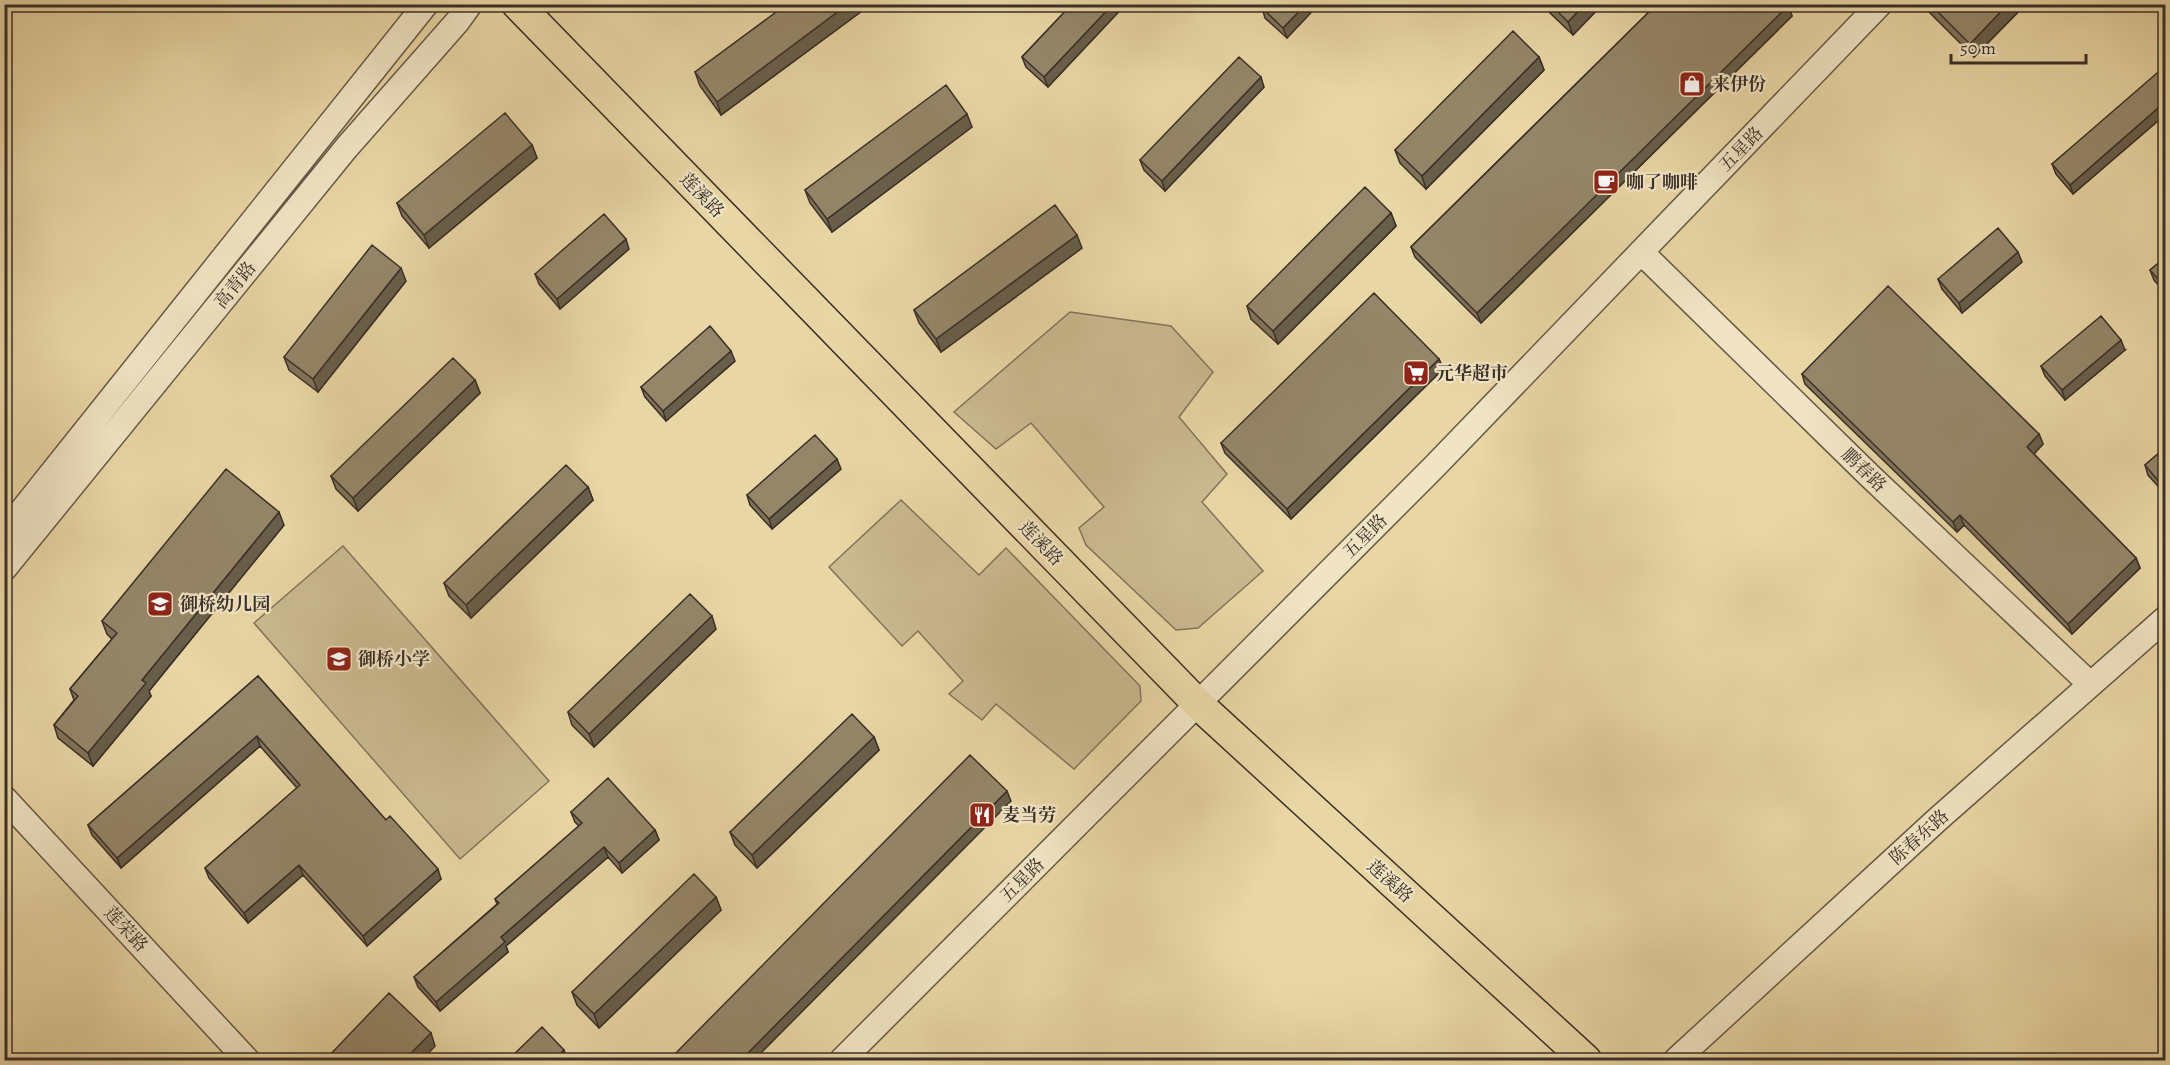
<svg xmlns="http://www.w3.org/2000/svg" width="2170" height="1065" viewBox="0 0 2170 1065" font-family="Alegreya,'Noto Serif SC',serif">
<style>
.green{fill:#cbba90;stroke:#82755c;stroke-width:1.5}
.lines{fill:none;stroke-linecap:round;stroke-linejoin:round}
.minor-casing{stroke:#665a47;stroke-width:27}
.major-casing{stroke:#3a3028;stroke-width:33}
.minor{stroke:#f1e4c4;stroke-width:24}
.major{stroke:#e9d6a5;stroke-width:30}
.wall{fill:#80735a;stroke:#3a3028;stroke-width:1.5}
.shaded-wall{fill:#685e4a;stroke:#3a3028;stroke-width:1.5}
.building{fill:#958669;stroke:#3a3028;stroke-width:1.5}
.labels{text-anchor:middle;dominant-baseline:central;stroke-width:4.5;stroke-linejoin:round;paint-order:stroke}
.poi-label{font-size:18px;font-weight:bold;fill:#3a3028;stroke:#f1e4c4;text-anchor:start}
.street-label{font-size:18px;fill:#3a3028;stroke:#f1e4c4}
</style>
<rect width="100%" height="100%" fill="#e9d6a5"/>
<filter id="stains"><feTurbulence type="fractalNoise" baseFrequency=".00333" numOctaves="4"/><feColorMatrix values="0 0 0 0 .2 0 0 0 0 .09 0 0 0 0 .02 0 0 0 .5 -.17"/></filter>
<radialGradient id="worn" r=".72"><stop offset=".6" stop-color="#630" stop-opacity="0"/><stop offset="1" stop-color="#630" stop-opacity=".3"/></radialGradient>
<path class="green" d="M1070,312L1171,326L1213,372L1179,417L1227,474L1202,502L1263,571L1198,628L1176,630L1086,545L1079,528L1104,507L1031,423L996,449L954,412Z
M901,500L979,575L1006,548L1140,686L1141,701L1074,769L996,704L982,720L949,694L963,681L918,631L902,646L829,567Z
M343,546L549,781L460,859L254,623Z"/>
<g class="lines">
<defs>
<path id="minor" d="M1641,252L1871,477L2090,684
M4,533L426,4
M4,569L347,147L457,22L470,4
M4,798L247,1060
M842,1060L1435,466L1880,4
M1676,1060L1938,819L2166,618"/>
<path id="major" d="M517,4L1198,704L1586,1060"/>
</defs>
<use href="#minor" class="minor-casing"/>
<use href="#major" class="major-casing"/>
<use href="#minor" class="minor"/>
<use href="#major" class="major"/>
</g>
<path class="wall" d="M1072,4H1126L1048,87L1026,67L1022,57Z
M1265,4H1319L1287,38L1265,18L1262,8Z
M1545,4H1603L1573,35L1546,9Z
M1657,4H1796L1790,10L1792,16L1481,323L1415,257L1411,247Z
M1921,4H2026L1974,57Z
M862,11L721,115L700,86L695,72Z
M1539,57L1544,70L1426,189L1400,163L1395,150Z
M2166,69V114L2073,194L2056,174L2052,164Z
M1264,87L1165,191L1144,170L1140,160Z
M972,127L832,232L810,203L805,190Z
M532,145L537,158L429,248L402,216L397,203Z
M1391,213L1396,226L1278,344L1251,319L1247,306Z
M1082,248L941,352L919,323L914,310Z
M629,249L560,309L539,284L535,274Z
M2166,257V294L2154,280L2150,270Z
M2022,262L1962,313L1942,289L1938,279Z
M406,281L318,392L289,370L284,357Z
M2125,350L2065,400L2045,376L2041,366Z
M1439,359L1443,369L1291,519L1225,453L1221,443Z
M735,361L666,421L645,397L641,387Z
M1802,374L2039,434L2043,444L2034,454L2136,558L2140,568L2072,634L1964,525L1957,532L1805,384Z
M475,380L480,393L358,511L336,489L331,476Z
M2166,447V495L2148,475L2145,465Z
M841,469L772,529L750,505L747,495Z
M588,487L593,500L471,618L449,596L444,583Z
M284,525L149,691L151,696L93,766L58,738L54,725L74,700L70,689L112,639L107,634L102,621Z
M716,629L594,747L572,725L568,712Z
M258,676L386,820L441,879L367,946L303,875L248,923L209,878L205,868L297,788L260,746L121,868L92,835L88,825Z
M874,737L879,750L757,868L735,845L730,832Z
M571,812L655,830L659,840L622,873L608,857L506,946L508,952L440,1011L418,987L414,977L497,904L495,899L579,826L575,822Z
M716,897L721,910L599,1028L577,1005L572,992Z"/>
<path class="shaded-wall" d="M848,4H860L862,11L721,115L717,102Z
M1113,4H1126L1048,87L1044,77Z
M1306,4H1319L1287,38L1283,28Z
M1585,4H1603L1573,35L1568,22Z
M1786,4H1796L1790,10L1792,16L1481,323L1477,313Z
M2008,4H2026L1974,57L1970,44Z
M1539,57L1544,70L1426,189L1422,176Z
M1261,77L1264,87L1165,191L1162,181Z
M2166,101V114L2073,194L2070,185Z
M967,114L972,127L832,232L827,219Z
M532,145L537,158L429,248L424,235Z
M1391,213L1396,226L1278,344L1273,331Z
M1077,235L1082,248L941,352L936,339Z
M626,239L629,249L560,309L557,299Z
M2018,252L2022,262L1962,313L1959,303Z
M401,268L406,281L318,392L313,379Z
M2121,340L2125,350L2065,400L2062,390Z
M731,351L735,361L666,421L663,411Z
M1439,359L1443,369L1291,519L1287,509Z
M475,380L480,393L358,511L353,498Z
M2039,434L2043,444L2031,457L2027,447Z
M837,459L841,469L772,529L769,519Z
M588,487L593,500L471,618L466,605Z
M279,512L284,525L149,691L151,696L93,766L88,753L142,680Z
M1960,515L1964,525L1957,532L1953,522Z
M2136,558L2140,568L2072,634L2068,624Z
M712,616L716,629L594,747L589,734Z
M257,736L260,746L121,868L117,858Z
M874,737L879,750L757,868L752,855Z
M1007,791L1011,801L754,1060H741Z
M655,830L659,840L622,873L619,863Z
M604,847L608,857L506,946L508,952L440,1011L436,1002L501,937Z
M299,865L303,875L248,923L244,913Z
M438,869L441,879L367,946L363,936Z
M716,897L721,910L599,1028L594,1014Z
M431,1033L435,1046L422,1060H404Z
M564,1050L568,1060H553Z"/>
<path class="building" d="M787,4H848L717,102L695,72Z
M1072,4H1113L1044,77L1022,57Z
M1265,4H1306L1283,28L1262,8Z
M1550,4H1585L1568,22Z
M1657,4H1787L1788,6L1477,313L1411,247Z
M1930,4H2008L1970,44Z
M1513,31L1539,57L1422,176L1395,150Z
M1239,57L1261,77L1162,181L1140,160Z
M2164,67L2166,69V101L2070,185L2052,164Z
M946,85L967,114L827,219L805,190Z
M505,113L532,145L424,235L397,203Z
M1365,187L1391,213L1273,331L1247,306Z
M1055,205L1077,235L936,339L914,310Z
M604,214L626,239L557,299L535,274Z
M1998,228L2018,252L1959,303L1938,279Z
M372,245L401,268L313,379L284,357Z
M2166,257V288L2150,270Z
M1888,286L2039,434L2027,447L2136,558L2068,624L1960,515L1953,522L1802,374Z
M1374,293L1439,359L1287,509L1221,443Z
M2101,316L2121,340L2062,390L2041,366Z
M710,326L731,351L663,411L641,387Z
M453,358L475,380L353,498L331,476Z
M815,435L837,459L769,519L747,495Z
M2166,447V489H2165L2145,465Z
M566,465L588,487L466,605L444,583Z
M226,469L279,512L142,680L146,683L88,753L54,725L78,696L70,689L117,633L102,621Z
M690,594L712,616L589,734L568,712Z
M258,676L386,820L390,816L438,869L363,936L299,865L244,913L205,868L300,785L257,736L117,858L88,825Z
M852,714L874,737L752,855L730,832Z
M970,755L1007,791L741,1060H669Z
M608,778L655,830L619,863L604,847L501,937L505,942L436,1002L414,977L499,903L495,899L582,823L571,812Z
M694,874L716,897L594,1014L572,992Z
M389,993L431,1033L404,1060H325Z
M542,1027L564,1050L553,1060H508Z"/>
<defs>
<symbol id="shop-square" viewBox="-11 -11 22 22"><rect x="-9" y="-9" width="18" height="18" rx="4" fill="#8f2418" stroke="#f1e4c4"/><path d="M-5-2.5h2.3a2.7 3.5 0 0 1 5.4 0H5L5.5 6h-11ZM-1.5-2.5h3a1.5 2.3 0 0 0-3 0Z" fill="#fff"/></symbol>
<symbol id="cafe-square" viewBox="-11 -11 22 22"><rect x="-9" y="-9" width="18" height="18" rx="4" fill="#8f2418" stroke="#f1e4c4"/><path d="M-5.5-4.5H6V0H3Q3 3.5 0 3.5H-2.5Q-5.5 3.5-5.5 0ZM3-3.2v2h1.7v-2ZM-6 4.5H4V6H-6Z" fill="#fff"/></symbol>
<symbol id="supermarket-square" viewBox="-11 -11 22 22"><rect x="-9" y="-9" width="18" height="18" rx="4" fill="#8f2418" stroke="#f1e4c4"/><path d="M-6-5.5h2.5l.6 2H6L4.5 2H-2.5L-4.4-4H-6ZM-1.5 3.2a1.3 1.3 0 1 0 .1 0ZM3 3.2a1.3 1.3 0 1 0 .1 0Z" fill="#fff"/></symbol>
<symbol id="school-square" viewBox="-11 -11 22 22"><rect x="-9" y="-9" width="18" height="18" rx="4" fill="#8f2418" stroke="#f1e4c4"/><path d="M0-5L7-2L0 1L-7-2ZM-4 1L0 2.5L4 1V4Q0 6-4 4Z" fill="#fff"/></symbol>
<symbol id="restaurant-square" viewBox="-11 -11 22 22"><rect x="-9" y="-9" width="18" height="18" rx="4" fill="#8f2418" stroke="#f1e4c4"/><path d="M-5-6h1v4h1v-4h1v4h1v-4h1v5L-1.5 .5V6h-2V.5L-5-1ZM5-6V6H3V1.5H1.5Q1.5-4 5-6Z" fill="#fff"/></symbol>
</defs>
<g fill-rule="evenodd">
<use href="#shop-square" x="1677" y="69" width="30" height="30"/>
<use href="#cafe-square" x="1591" y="167" width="30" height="30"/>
<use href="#supermarket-square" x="1401" y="358" width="30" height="30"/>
<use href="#school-square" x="145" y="589" width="30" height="30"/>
<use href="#school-square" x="324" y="644" width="30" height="30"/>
<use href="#restaurant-square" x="967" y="800" width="30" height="30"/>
</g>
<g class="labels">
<g class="poi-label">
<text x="1712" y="84">来伊份</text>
<text x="1626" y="182">咖了咖啡</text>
<text x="1436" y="373">元华超市</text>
<text x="180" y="604">御桥幼儿园</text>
<text x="358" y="659">御桥小学</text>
<text x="1002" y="815">麦当劳</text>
</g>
<g class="street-label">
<text transform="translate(1741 149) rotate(-46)">五星路</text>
<text transform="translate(702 195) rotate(46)">莲溪路</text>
<text transform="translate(235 285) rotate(-51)">高青路</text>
<text transform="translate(1864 470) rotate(44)">鹏春路</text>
<text transform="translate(1365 536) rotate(-45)">五星路</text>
<text transform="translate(1041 543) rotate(46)">莲溪路</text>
<text transform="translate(1919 837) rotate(-42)">陈春东路</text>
<text transform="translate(1022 880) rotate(-45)">五星路</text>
<text transform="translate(1390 881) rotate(42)">莲溪路</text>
<text transform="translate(126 929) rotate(47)">莲荣路</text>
</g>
</g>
<rect width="2170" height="1065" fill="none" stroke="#e9d6a5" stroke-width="24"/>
<rect x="6" y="6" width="2158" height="1053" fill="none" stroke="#3a3028" stroke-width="3"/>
<rect x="12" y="12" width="2146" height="1041" fill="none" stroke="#3a3028" stroke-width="1.5"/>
<path d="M1951 54v9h135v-9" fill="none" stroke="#3a3028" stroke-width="3"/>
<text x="1960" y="54" font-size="18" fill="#3a3028" stroke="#f1e4c4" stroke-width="4.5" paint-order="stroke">50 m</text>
<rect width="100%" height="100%" filter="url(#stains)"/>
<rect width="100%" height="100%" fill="url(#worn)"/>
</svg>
